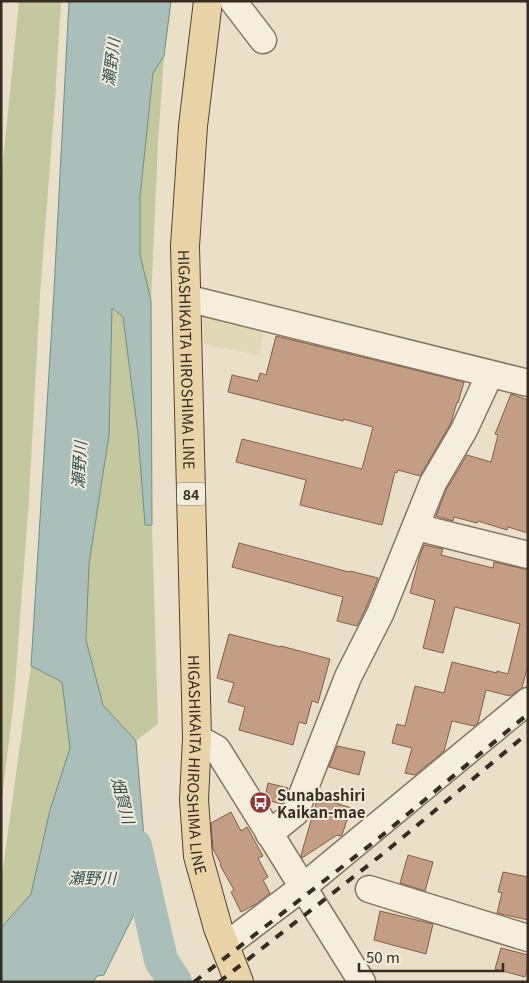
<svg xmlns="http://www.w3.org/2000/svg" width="529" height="983" viewBox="0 0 529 983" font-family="Georgia,'Noto Sans JP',serif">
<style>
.farmland{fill:#dfd9b8}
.green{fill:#c3c89f}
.water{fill:#aabfb9;stroke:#718d86}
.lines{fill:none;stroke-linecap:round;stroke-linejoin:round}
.river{stroke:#aabfb9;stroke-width:34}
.building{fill:#c49e84;stroke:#825f49}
.minor-casing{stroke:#857460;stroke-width:29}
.major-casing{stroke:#544234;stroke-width:30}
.minor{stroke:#f6eedd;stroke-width:26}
.major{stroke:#e9d4a7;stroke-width:28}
.rail{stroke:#372c22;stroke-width:4;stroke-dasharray:9 9;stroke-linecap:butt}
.labels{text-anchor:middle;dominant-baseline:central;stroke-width:4;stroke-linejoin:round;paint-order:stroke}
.shield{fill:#f2ebd9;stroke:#6f6559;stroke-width:1}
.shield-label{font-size:14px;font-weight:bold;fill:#372c22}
.street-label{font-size:15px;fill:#372c22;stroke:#f2ebd9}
.poi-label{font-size:15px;font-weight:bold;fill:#372c22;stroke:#f2ebd9;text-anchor:start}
.water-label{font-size:16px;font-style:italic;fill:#335553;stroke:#f2ebd9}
</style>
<rect width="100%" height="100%" fill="#eae0ca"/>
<path class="farmland" d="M203,310L265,327L259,355L204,344Z"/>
<path class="green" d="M19,1H61L55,100L40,295L29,499L14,699L1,807V182Z
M164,56L158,143L151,301L140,254V197L153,73Z
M111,308L123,317L138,434L145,525H152L158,724L136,741L103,705L86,640L89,564L109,435Z
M31,666L62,682L70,748L50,810L31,894L1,928V882Z"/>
<path class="water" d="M69,1H171L164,56L153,73L140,197V254L151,301L152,525H145L138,434L123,317L112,308L109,435L89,564L86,640L103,705L136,741L148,886L104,975L97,976L93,982H1V928L31,894L50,810L70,748L62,682L31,666L54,291Z"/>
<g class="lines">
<path class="river" d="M135,846L161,960L175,982"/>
</g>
<path class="building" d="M276,336L464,382L458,403L457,402L451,423L420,476L398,470L397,473L395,472L382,525L300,505L306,480L236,462L242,439L362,469L373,427L343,419V421L228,392L232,375L258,381L260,373L266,375Z
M511,394L528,400V533L508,527L507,530L478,521L477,523L454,517L453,521L436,516L446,490L467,455L491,462L498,435L495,434Z
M239,543L349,572L350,571L378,578L366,608L357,626L337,621L343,597L232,567Z
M424,545L443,549L441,555L493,568L494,562L528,570V665L522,688L510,696L486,690L478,723L474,726L452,721L444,751L415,775L405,773L412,748L392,743L397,724L405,726L415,686L444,693L452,662L497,673V671L508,674L520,624L455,607L443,653L423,648L435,600L410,593L420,555Z
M229,634L280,647L281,646L330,659L318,703L312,701L306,724L299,722L293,745L239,730L245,707L228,702L234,683L217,678Z
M337,746L365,752L359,775L329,767Z
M268,783L288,788L282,804L266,800L265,797Z
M318,797L351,808L342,835L341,836L337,835L302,858L301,855Z
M231,812L241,831L247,827L263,856L258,858L268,877L263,880L270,893L256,904L241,912L231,892L234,890L220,865L221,864L213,849L211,823Z
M408,855L433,862L425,891L400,883Z
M503,872L528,877V920L497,913L502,893L498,892Z
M380,911L433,924L426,954L374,940Z
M501,948L528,955V966L525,977L495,969Z"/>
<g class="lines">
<defs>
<path id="minor" d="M233,1L263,40
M186,298L528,383
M416,527L528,555
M197,738L217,749L362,982
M269,834L295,813L348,677L380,614L433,483L464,430L490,374
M369,889L528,938
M225,946L303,887L528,701"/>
<g id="major">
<path id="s1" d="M208,1L193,126L185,246L197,738L194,800L198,856L218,928L239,982"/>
</g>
</defs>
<use href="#minor" class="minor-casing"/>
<use href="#major" class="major-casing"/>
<use href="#minor" class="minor"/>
<use href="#major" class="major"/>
<path class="rail" d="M194,982L374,842L528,714
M219,982L384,853L528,733"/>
</g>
<defs>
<symbol id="bus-disc" viewBox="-11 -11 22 22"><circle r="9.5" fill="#8e3738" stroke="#f2ebd9"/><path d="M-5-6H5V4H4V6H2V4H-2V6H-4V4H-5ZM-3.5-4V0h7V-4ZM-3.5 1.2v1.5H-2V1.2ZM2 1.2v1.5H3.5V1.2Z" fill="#fff"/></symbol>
</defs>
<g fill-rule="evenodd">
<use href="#bus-disc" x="248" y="790" width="25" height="25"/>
</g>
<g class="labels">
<rect class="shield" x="177" y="482.5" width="28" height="23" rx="4"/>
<g class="shield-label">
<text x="191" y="494">84</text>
</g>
<g class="street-label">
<text stroke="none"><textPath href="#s1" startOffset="360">HIGASHIKAITA HIROSHIMA LINE</textPath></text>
<text stroke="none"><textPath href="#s1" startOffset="765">HIGASHIKAITA HIROSHIMA LINE</textPath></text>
</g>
<g class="poi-label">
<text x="277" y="794">Sunabashiri<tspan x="277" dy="17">Kaikan-mae</tspan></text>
</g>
<g class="water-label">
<text transform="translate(110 62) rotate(-83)">瀬野川</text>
<text transform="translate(78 465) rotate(-87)">瀬野川</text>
<text transform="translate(124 800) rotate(75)">畑賀川</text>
<text x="92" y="877">瀬野川</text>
</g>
</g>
<rect width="529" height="983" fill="none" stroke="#372c22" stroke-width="5"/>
<path d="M359 963v8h144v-8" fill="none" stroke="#372c22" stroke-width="2.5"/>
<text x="366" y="963" font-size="15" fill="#372c22" stroke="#f2ebd9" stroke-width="4" paint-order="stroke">50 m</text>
</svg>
